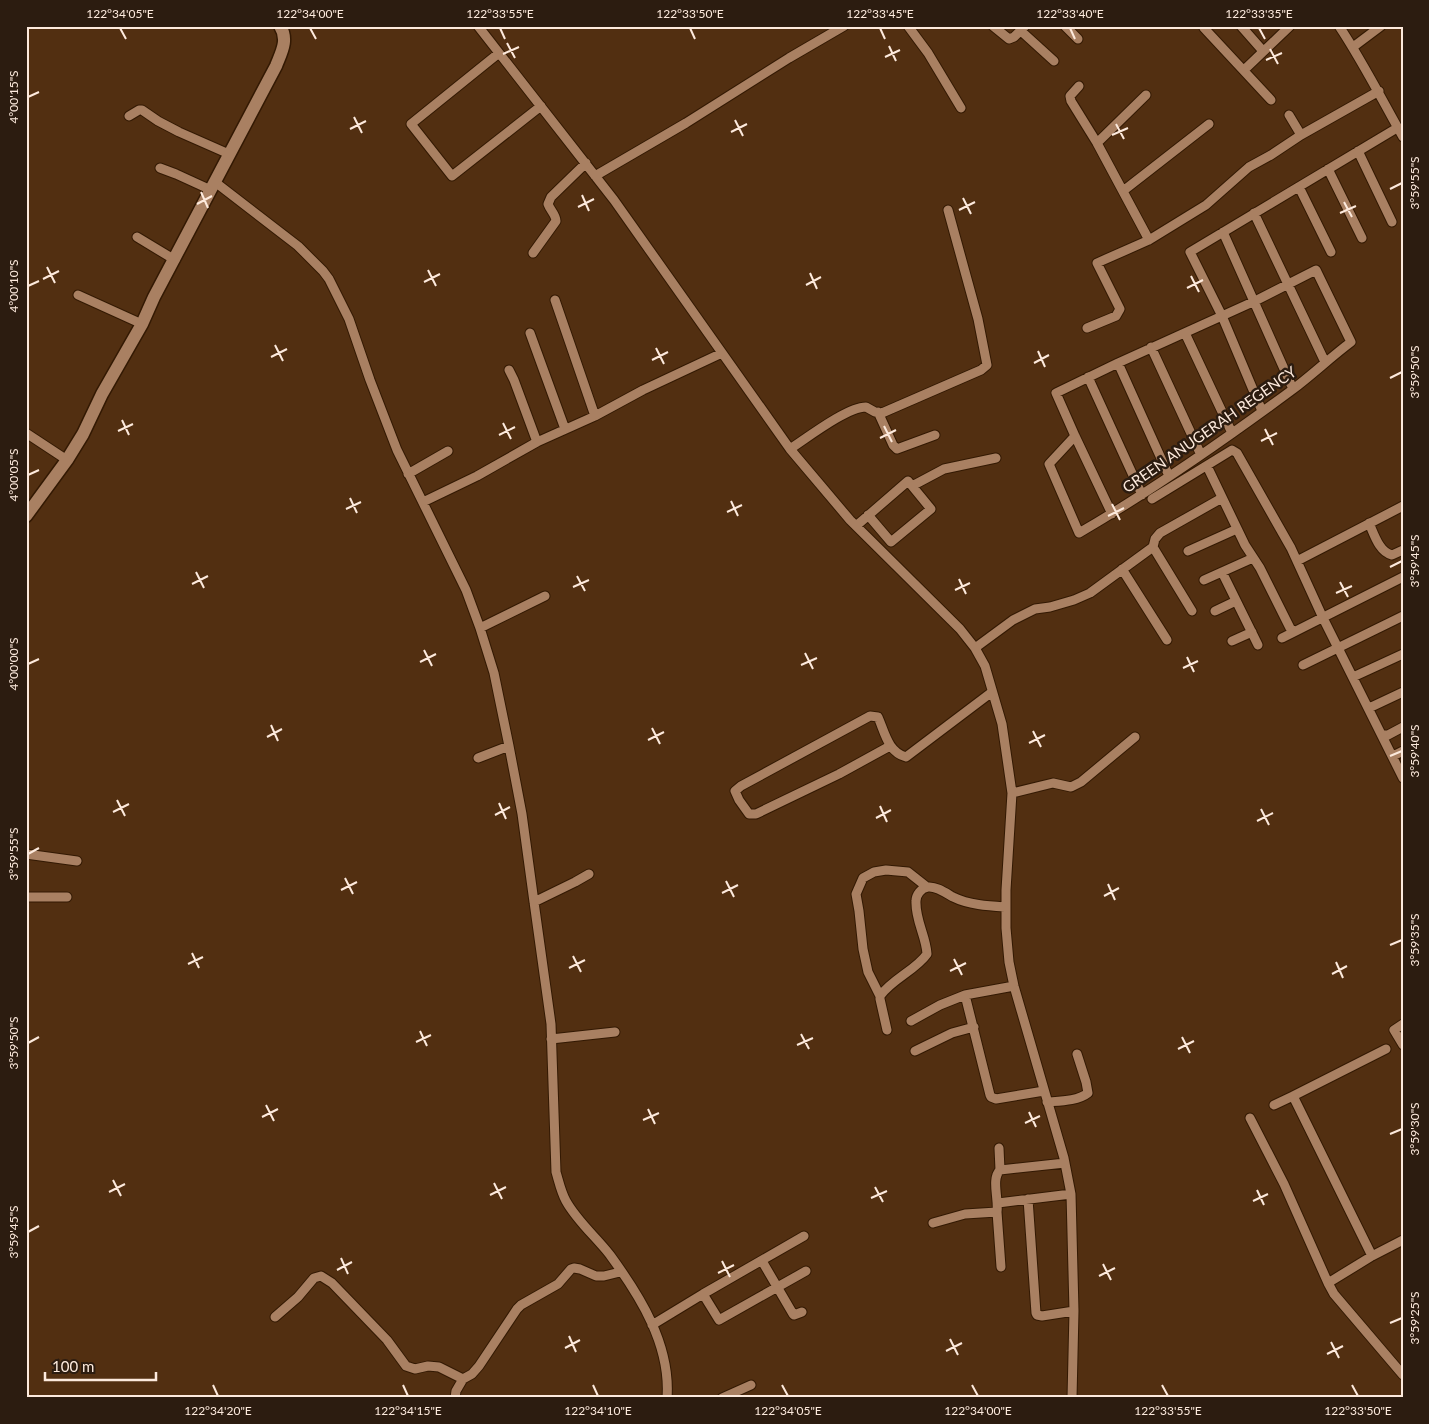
<svg xmlns="http://www.w3.org/2000/svg" width="1429" height="1424" viewBox="0 0 1429 1424" font-family="Lato,sans-serif">
<style>
.lines{fill:none;stroke-linecap:round;stroke-linejoin:round}
.street-casing{stroke:#331903;stroke-width:11}
.secondary-casing{stroke:#331903;stroke-width:15}
.street{stroke:#a98062;stroke-width:9}
.secondary{stroke:#a98062;stroke-width:12}
.ticks{fill:none;stroke:#fdeadd;stroke-width:2}
.labels{text-anchor:middle;dominant-baseline:central;stroke-width:5;stroke-linejoin:round;paint-order:stroke}
.street-label{font-size:15px;fill:#fdeadd;stroke:#2c1c10}
.neatline{fill:none;stroke:#fdeadd;stroke-width:2}
.ticks-label{font-size:12px;text-anchor:middle;fill:#fdeadd}
</style>
<rect width="100%" height="100%" fill="#522f11"/>
<g class="lines">
<defs>
<path id="street" d="M478,26L614,200L790,449L850,520L960,629L975,648L985,666L1002,724L1012,793L1006,890V928L1009,962L1014,986L1064,1158L1071,1194L1074,1311L1072,1398
M908,26L928,53L961,108
M993,26L1009,39L1014,37L1025,26
M1065,26L1078,39
M1241,26L1263,51
M1339,26C1363,62 1382,100 1403,137
M1204,28L1271,100
M1021,31L1054,61
M1353,47L1381,26
M499,53L411,124L452,176L541,106
M1244,70L1290,26
M1079,86L1070,96L1071,101L1097,143
M1146,95L1097,143L1149,240
M1289,115L1301,135
M129,116L139,110H142L158,121L179,132L229,154
M1358,151L1392,222
M160,168L176,174L211,190
M1328,169L1362,238
M595,176L686,123L789,58L844,26
M215,182L298,246L323,271L329,279L349,319L370,380L397,450L466,590L480,628L494,673L509,746L522,814L534,902L551,1024L556,1172C559,1182 561,1192 566,1201C577,1221 596,1237 610,1255C640,1296 671,1345 667,1398
M1299,187L1331,252
M1123,191L1209,124
M1254,213L1325,362
M1223,232L1293,389
M137,237L175,260
M533,253L556,221C556,215 550,210 548,204L551,197L586,163
M78,295L142,324
M555,300L595,416
M1087,328L1116,316L1120,309L1097,263L1149,240L1206,205L1249,167L1271,155L1301,135L1379,91
M530,333L565,429
M1185,333L1232,433
M1151,347L1201,455
M1118,363L1169,476
M509,370L514,380L537,442
M1088,377L1142,495
M1262,411L1222,316L1190,252L1397,128
M878,412L893,445L897,449L935,435
M26,433L67,460
M1075,436L1049,464L1079,533C1153,490 1223,441 1292,390C1312,375 1331,357 1351,342L1316,270L1255,301L1118,363L1056,393L1075,436L1112,514
M790,449C807,438 847,407 866,407L875,412L882,413L981,370L987,365L978,319L948,210
M1207,466L1245,545L1260,568L1290,628L1294,632L1403,577
M408,474L448,451
M912,486L944,469L996,458
M1152,499L1232,450L1237,453L1291,548L1323,618L1403,778
M423,502L477,476L537,442L595,416L643,390L722,353
M1369,523C1374,534 1379,552 1392,555L1403,550
M856,526L908,481L931,509L891,542L868,515
M1153,547L1155,539L1160,533L1222,498
M1188,551L1237,529
M1297,561L1403,506
M1122,569L1167,640
M1222,572L1258,645
M1204,580L1253,558
M1215,611L1236,601
M480,628L545,596
M1282,638L1294,632
M1232,641L1252,632
M975,648L1013,620L1035,609L1050,607L1074,600L1090,593L1153,547L1192,611
M1303,665L1403,616
M1353,677L1403,654
M1369,708L1403,692
M1382,735H1388L1403,727
M890,746L839,774L756,814H749L739,800L735,791L741,786L870,716L878,717C885,733 888,752 906,757L992,692
M1393,756L1403,751
M478,758L509,746
M1012,793L1053,783L1071,787L1081,782L1135,737
M26,854L77,861
M26,897H67
M534,902L575,882L589,874
M1014,986L965,995L990,1095L991,1097L996,1099L1044,1091
M880,996L868,972L863,949L859,911L856,894L863,878L874,872L886,870L908,872L927,887
M911,1021L940,1005L965,995
M1403,1024L1394,1030L1403,1045
M887,1030L880,999V996C892,979 916,970 927,954C926,936 915,920 916,901C916,895 921,888 928,887C936,886 946,893 953,897C969,905 989,906 1006,907
M551,1039L615,1032
M915,1051L952,1033L974,1027
M1047,1102C1060,1101 1078,1101 1088,1093L1086,1082L1077,1054
M1274,1105L1293,1096
M1250,1118L1284,1184L1328,1283L1334,1294L1403,1375
M999,1148L1000,1170L1065,1163
M1028,1199L1036,1313L1037,1315L1042,1316L1074,1311
M998,1203L1071,1194
M997,1212L1001,1267
M933,1223L965,1214L997,1212C999,1199 991,1179 1000,1170
M1372,1256L1293,1096L1386,1049
M762,1261L793,1314L794,1315L802,1312
M1328,1283L1372,1256L1403,1240
M703,1294L719,1320L806,1271
M275,1317L298,1297L314,1278L321,1276L332,1283L387,1340L406,1366L415,1369L428,1366L439,1367L463,1379L472,1374L479,1366L517,1309L521,1305L558,1284L571,1269L574,1268L580,1269L596,1276H604L620,1272
M652,1325L703,1294L804,1236
M455,1398L456,1391L463,1379
M722,1398L751,1385"/>
<path id="secondary" d="M26,516L67,460L83,434L102,394L142,324L154,297L276,66C281,53 289,40 280,26"/>
</defs>
<use href="#street" class="street-casing"/>
<use href="#secondary" class="secondary-casing"/>
<use href="#street" class="street"/>
<use href="#secondary" class="secondary"/>
</g>
<path class="ticks" d="M120,28L126,39M310,28L316,39M500,28L505,39M690,28L695,39M880,28L885,39M1070,28L1075,39M1259,28L1265,39M507,43L515,58M889,46L896,61M1270,49L1278,64M503,54L519,47M885,57L900,50M1266,60L1282,53M28,97L39,92M354,117L362,133M735,120L743,136M1116,124L1124,139M350,129L366,121M731,132L747,124M1112,135L1128,128M1390,189L1402,183M201,192L208,208M582,195L589,211M963,198L971,214M1344,202L1352,217M197,204L212,196M578,207L594,199M959,210L975,202M1340,213L1356,206M47,267L55,283M428,270L436,286M810,273L817,289M1191,276L1199,292M43,279L59,271M424,282L440,274M806,285L821,277M28,286L39,281M1187,288L1203,280M275,345L283,361M656,348L664,364M1038,351L1045,367M271,357L287,349M652,360L668,352M1034,363L1049,355M1390,378L1402,372M122,420L129,435M503,423L511,439M884,426L892,442M1265,429L1273,445M118,431L133,424M499,435L515,427M880,438L896,430M1261,441L1277,433M28,475L39,470M350,498L357,513M731,501L738,516M1112,504L1120,520M346,509L361,502M727,512L742,505M1108,516L1124,508M1390,567L1402,561M196,572L204,588M577,576L585,591M959,579L966,594M1340,582L1348,597M192,584L208,576M573,587L589,580M955,590L970,583M1336,593L1352,586M424,650L432,666M805,653L813,669M1187,657L1194,672M420,662L436,654M28,664L39,659M801,665L817,658M1183,668L1198,661M271,725L278,741M652,728L660,744M1033,731L1041,747M267,737L282,729M648,740L664,732M1029,743L1045,735M1390,756L1402,751M117,800L125,816M499,803L506,819M880,806L887,822M1261,809L1269,825M113,812L129,804M495,815L510,807M876,818L891,810M1257,821L1273,813M28,854L39,848M345,878L353,894M726,881L734,897M1108,884L1115,900M341,890L357,882M722,893L738,885M1104,896L1119,888M1390,945L1402,940M192,953L199,968M573,956L581,972M954,959L962,975M1336,962L1343,978M188,964L203,957M569,968L585,960M950,971L966,963M1332,974L1347,966M420,1031L427,1046M801,1034L809,1049M1182,1037L1190,1053M416,1042L431,1035M28,1043L39,1037M797,1045L813,1038M1178,1049L1194,1041M266,1105L274,1121M648,1109L655,1124M1029,1112L1036,1127M262,1117L278,1109M643,1120L659,1113M1025,1123L1040,1116M1390,1134L1402,1129M113,1180L121,1196M494,1183L502,1199M875,1187L883,1202M1257,1190L1264,1205M109,1192L125,1184M490,1195L506,1187M871,1198L887,1191M1253,1201L1268,1194M28,1232L39,1226M341,1258L348,1274M722,1261L730,1277M1103,1264L1111,1280M337,1270L352,1262M718,1273L734,1265M1099,1276L1115,1268M1390,1323L1402,1318M569,1336L576,1352M950,1339L958,1355M1331,1342L1339,1358M565,1348L580,1340M946,1351L962,1343M1327,1354L1343,1346M213,1385L218,1396M403,1385L408,1396M593,1385L598,1396M782,1385L788,1396M972,1385L978,1396M1162,1385L1168,1396M1352,1385L1358,1396"/>
<g class="labels">
<g class="street-label">
<text transform="translate(1209 429) rotate(-35)">GREEN ANUGERAH REGENCY</text>
</g>
</g>
<rect width="1429" height="1424" fill="none" stroke="#2c1c10" stroke-width="55"/>
<path d="M45 1372v8h111v-8" fill="none" stroke="#fdeadd" stroke-width="2.5"/>
<text x="52" y="1372" font-size="15" fill="#fdeadd" stroke="#2c1c10" stroke-width="4" paint-order="stroke">100 m</text>
<rect x="28" y="28" width="1374" height="1368" class="neatline"/>
<g class="ticks-label">
<text x="120" y="18">122°34'05"E</text>
<text x="310" y="18">122°34'00"E</text>
<text x="500" y="18">122°33'55"E</text>
<text x="690" y="18">122°33'50"E</text>
<text x="880" y="18">122°33'45"E</text>
<text x="1070" y="18">122°33'40"E</text>
<text x="1259" y="18">122°33'35"E</text>
<text transform="translate(14 97) rotate(-90)" y="4">4°00'15"S</text>
<text transform="translate(1415 183) rotate(-90)" y="4">3°59'55"S</text>
<text transform="translate(14 286) rotate(-90)" y="4">4°00'10"S</text>
<text transform="translate(1415 372) rotate(-90)" y="4">3°59'50"S</text>
<text transform="translate(14 475) rotate(-90)" y="4">4°00'05"S</text>
<text transform="translate(1415 561) rotate(-90)" y="4">3°59'45"S</text>
<text transform="translate(14 664) rotate(-90)" y="4">4°00'00"S</text>
<text transform="translate(1415 751) rotate(-90)" y="4">3°59'40"S</text>
<text transform="translate(14 854) rotate(-90)" y="4">3°59'55"S</text>
<text transform="translate(1415 940) rotate(-90)" y="4">3°59'35"S</text>
<text transform="translate(14 1043) rotate(-90)" y="4">3°59'50"S</text>
<text transform="translate(1415 1129) rotate(-90)" y="4">3°59'30"S</text>
<text transform="translate(14 1232) rotate(-90)" y="4">3°59'45"S</text>
<text transform="translate(1415 1318) rotate(-90)" y="4">3°59'25"S</text>
<text x="218" y="1415">122°34'20"E</text>
<text x="408" y="1415">122°34'15"E</text>
<text x="598" y="1415">122°34'10"E</text>
<text x="788" y="1415">122°34'05"E</text>
<text x="978" y="1415">122°34'00"E</text>
<text x="1168" y="1415">122°33'55"E</text>
<text x="1358" y="1415">122°33'50"E</text>
</g>
</svg>
